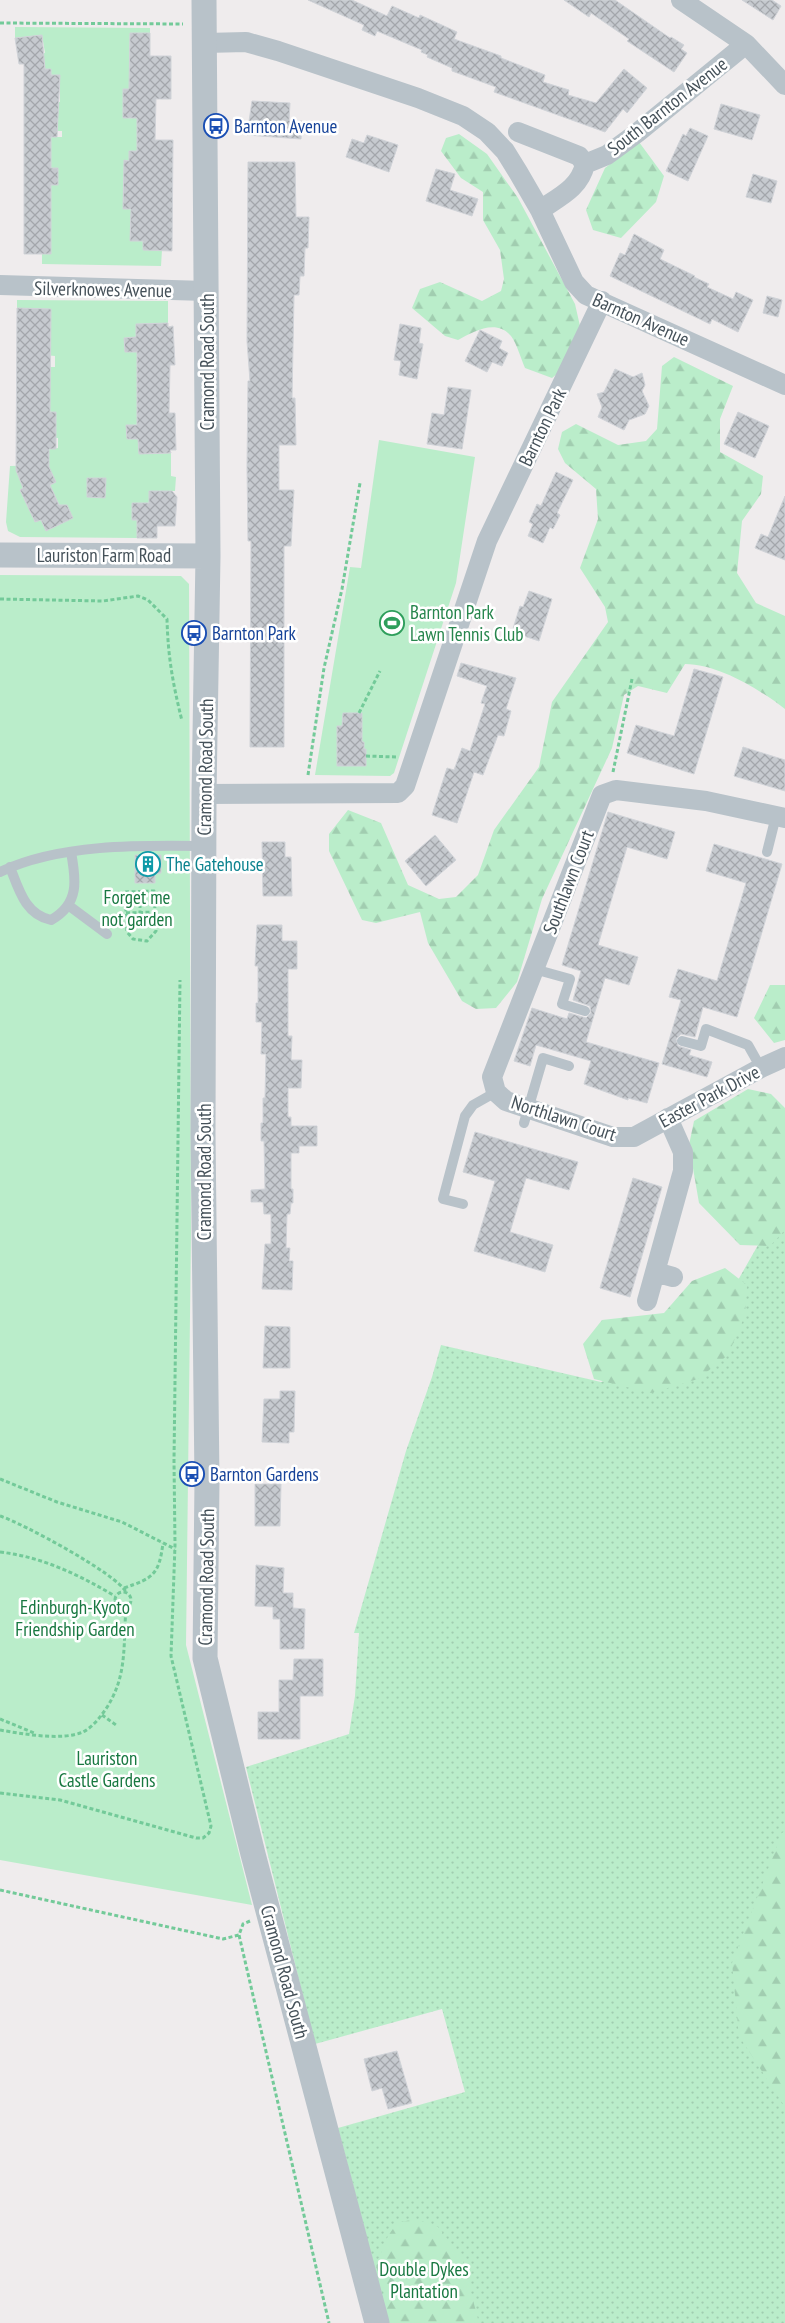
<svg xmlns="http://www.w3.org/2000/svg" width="785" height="2323" viewBox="0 0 785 2323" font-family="'PT Sans Narrow',sans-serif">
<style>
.grass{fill:url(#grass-dots)}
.forest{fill:url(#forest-firs)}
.garden{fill:#baedca;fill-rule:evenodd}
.building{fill:url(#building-cross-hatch);stroke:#d0d3d8}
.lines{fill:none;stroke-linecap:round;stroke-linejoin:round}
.path{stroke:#73ca99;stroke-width:3;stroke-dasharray:4 2.5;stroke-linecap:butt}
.service{stroke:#b8c2c9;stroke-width:10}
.minor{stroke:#b8c2c9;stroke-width:20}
.tertiary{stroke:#b8c2c9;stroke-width:25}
.labels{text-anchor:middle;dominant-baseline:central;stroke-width:5;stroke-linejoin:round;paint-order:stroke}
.street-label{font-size:19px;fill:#455159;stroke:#fff}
.transit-label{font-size:19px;fill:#164399;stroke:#fff;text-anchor:start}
.leisure-label{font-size:19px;fill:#27864d;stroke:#fff;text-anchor:start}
.culture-label{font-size:19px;fill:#0d838f;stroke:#fff;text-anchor:start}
.park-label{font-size:19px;fill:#187841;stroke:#fff}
</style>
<defs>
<pattern id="grass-dots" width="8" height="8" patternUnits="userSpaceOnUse" patternTransform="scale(1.25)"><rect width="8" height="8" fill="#baedca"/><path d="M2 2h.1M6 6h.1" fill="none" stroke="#a1cdb0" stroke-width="1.8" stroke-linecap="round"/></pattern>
<pattern id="forest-firs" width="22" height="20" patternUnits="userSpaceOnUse" patternTransform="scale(1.25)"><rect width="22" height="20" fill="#baedca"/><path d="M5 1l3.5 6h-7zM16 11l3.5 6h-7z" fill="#a1cdb0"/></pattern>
<pattern id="building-cross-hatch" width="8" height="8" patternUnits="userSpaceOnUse" patternTransform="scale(1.25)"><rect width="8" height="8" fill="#c6cacf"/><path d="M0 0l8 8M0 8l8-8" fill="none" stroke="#a3a6ab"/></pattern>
</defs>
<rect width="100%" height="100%" fill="#efeced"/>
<path class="grass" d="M785,1192V2323H389L338,2128L465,2092L442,2009L315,2044L246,1767L349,1734L355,1696L359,1633H354L406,1451L432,1377L441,1345L601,1382L701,1345L778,1210Z"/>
<path class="forest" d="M459,134L487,154L518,198L575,304L580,326L563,369L552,378L525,368C521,359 517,344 511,336C496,318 473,332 458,340L445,336L412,308L420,289L440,282L482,301L501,291L504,279L500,250L483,220V192L461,178L441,151L446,138Z
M639,142L664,176L656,202L621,238L593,230L586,210L605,168Z
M674,357L733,386L720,419V452L763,476L761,494L742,521L737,573L756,603L785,616V709C759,689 718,664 685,664L667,693L638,686L624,695L612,748L542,899L517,982L496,1008L476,1009L462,1001L428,943L420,912L376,923L362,920L329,851V834L348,810L381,823L408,885L439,899L456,897L478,875L494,830L539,767L552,702L608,622L605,607L580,568L598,519L596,489L565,463L558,449L562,432L576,424L618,445L646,441L657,429L662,366Z
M770,985H785V1040L774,1043L754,1018Z
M748,1089L771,1094L785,1108V1230L770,1246L740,1245L699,1203L689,1145L694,1121Z
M725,1268L747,1285L745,1315L728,1355L698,1379L651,1393L594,1379L583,1344L602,1320L664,1313L692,1281Z
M785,1831V2107L739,2036L732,1963L782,1833Z
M415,2219L438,2227L462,2258L479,2323H367L381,2307L384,2294L376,2265L388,2236L397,2223Z"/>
<path class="garden" d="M15,27L150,28V33H130L129,67L143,89H123V118H143L137,124V139L142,151H129V161L125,160L142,182H123V208L142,209V222L130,223V240L143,241L162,250L161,266L42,264V254H51V217L45,216L51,206V185H58V169L51,168V137H62V131H57L51,102H60V75H51V69H45V63H29L39,54L45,53L42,35L15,38Z
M17,300L168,301V323L136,324V337L124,338L125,352H137L138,384L169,410L137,411V425L126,426L127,439H138L139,454L171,453V476L176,477L175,491H149V503L137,520V538L20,537L8,531L6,522L10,466L49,465V449L58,448V438H50V420L56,419V412H43L50,400V367H55V356L44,355L51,347V309L17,308ZM27,465L50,470L56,482L50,485L62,511L54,527L46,531L41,520L35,522L20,490L23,488L16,470Z
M379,440L475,457L456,583L394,773L390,776L315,775L350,567L361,568Z
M0,575L181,576L189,584L191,1234L186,1645L252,1905L0,1860Z"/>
<path class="building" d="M308,0H352L387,16L392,6L419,18L420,15L457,32L454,39L501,56V58L545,75L543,82L569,90L568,95L596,103L624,69L647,88L627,113L623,109L605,132L494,92L496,87L452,71V68L427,57L428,55L421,52L422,50L377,31L375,36L362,30L364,25Z
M564,0H615L670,38L671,37L684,45L681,49L687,53L674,72L627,41L629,39L591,13L589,17Z
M742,0H772L781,6L773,20Z
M130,33H150V56H171V99H156L155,140H173L172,251L143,250V241H130L131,209H123L124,160L129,161V151H137V118H123V89H129Z
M42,35L45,69H51V75H60L57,137H51V168H58V185H51V254H24V64H19L15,38Z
M252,101L290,103L289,121H302L301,139L247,135Z
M721,104L760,115L752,140L714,129Z
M690,128L708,136L688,181L666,171L683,134L686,136Z
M367,135L398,145L389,172L346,157L352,139L364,143Z
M248,162H295L296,217H309L308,248H305L304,276H300L299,295H294L292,398H295L296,445H279V490H294L291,546H284V747H250L251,541H248L247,467L248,381H250L247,341Z
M436,169L455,174L450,190L478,199L472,216L426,201Z
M753,174L777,181L771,203L746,197Z
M634,234L664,250L660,259L695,276L694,277L709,284L707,287L733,299L736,292L753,300L738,332L712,319L710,324L610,276L620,253L625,255Z
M767,296L782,300L778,317L763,313Z
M17,308L51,309L50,412H56V449H49V467L56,482L50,485L59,505H67L73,518L46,531L41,520L35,522L20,490L23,488L16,470Z
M168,323V327L173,326L175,365H170L169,413H175L176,450H170L171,453L139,454L138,439H127L126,425H137V352H125L124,338L136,337V324Z
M400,324L421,328L419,343L423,344L417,379L399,375L401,361L394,360Z
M480,330L502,341L499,348L508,353L502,366L492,362L487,372L465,361Z
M615,369L633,377L642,373L645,385L642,391L649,406L645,414L629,420L624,430L598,417L602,407L597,394L604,392Z
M448,387L471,390L462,449L427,444L432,413L444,415Z
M738,412L769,426L755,458L724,444Z
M556,472L573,480L557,513L560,515L553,529L550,527L543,543L528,536L533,524L529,522L537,504L541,506Z
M87,478H106L105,498L87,497Z
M149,491H172L177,497L175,526H157V538H137V520H132V503H149Z
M785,496V560L755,548L761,534L768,537Z
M529,591L552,599L539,641L512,632L520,606L523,607Z
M461,663L516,678L506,709L511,711L504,736L498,735L483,775L474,772L457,823L432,815L447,768L454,770L462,748L470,751L485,704L481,703L487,686L457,676Z
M694,669L723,677L694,774L627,753L636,725L674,736Z
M343,713H362V742H364V749H366V766H337V726H342Z
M743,747L785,760V791L734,776Z
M608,812L675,832L667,859L627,847L598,945L638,957L629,985L605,978L586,1042L659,1063L647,1103L628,1098V1100L584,1084L591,1061L536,1045L530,1066L514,1061L532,1008L567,1019L569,1013L586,1018L591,1013L590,1006L573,1000L581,971L562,965Z
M435,835L456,860L426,886L405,861Z
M262,842H285V857H291L292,896H263Z
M714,844L782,864L737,1017L703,1007L695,1037L681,1034L676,1039L678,1046L691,1050L689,1055L712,1062L707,1077L662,1064L681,1000L669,997L678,969L717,981L746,883L706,871Z
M135,855H161V873L155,874V883H135Z
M257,925H282V941H297V969H288V1036H292L291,1060H302L301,1088H288V1117H291V1126H317V1146H299V1153H291V1189H293V1203H291L290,1214H287L286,1248H290L289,1261H293L292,1290L262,1289L265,1244H271V1214H264L263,1202H251V1190L265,1189L264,1141H261V1123H263V1098H265L266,1054H261L262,1022H256V1003H258V966H255Z
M475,1132L578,1162L569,1190L526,1178L510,1232L553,1245L545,1272L474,1251L495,1181L463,1172Z
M633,1178L662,1187L630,1297L600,1288Z
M265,1326L290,1327V1368H263Z
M280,1391H295L294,1432H289V1443L262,1442L264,1399H280Z
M255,1484H281L280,1526H255Z
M256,1565L284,1568L283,1593H293V1608L305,1609L304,1649H280V1619H273V1607L255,1606Z
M294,1659H323V1696H300V1739H258V1712H279V1680H293Z
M397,2051L412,2103L388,2109L382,2088L372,2091L364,2059Z"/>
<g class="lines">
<path class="path" d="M0,23L183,24
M0,599L103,601L138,596L148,600L167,619C168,658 173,684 182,721
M359,713L380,671
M366,756L396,757
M613,772L632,679
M308,775L324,668L342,589L360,483
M140,891V913
M154,891L156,931L147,941L133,939L127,932L125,892Z
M126,913L155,912
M0,1479L57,1502L122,1522L175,1549
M0,1516C22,1523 117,1574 126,1592
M0,1552C43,1557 79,1575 115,1596
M124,1588C153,1578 159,1575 163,1543
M115 1600a8 8 0 1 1 16 0a8 8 0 1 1-16 0Z
M102,1715L116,1725
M0,1719L34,1733
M0,1730C23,1734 62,1741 83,1732C91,1728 98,1720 103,1713C128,1679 123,1647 126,1607
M0,1793L60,1800L196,1838H203L209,1833L211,1826L171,1656L175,1545L174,1461L180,980
M0,1890L223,1939L239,1935
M250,1921L243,1924L239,1935L329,2323"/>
<path class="service" d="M767,852L776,816
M10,867C19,890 25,914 51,920C80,904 76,879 71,852
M0,872C58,844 139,845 203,846
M68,905L107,934
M534,969L570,979L562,1004L585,1011
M682,1041L701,1046L706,1029L748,1045L761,1068
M524,1123L543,1058L569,1066
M463,1204L443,1199L465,1116L473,1105L496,1092"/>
<path class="minor" d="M205,43L246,42L278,51L418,98L463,116L487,132L505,151L518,172L540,210L574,282L586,295L785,385
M746,44L785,85
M518,132L579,156L585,164C580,188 559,197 540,210
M585,164L607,155L637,133L746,44L681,0
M0,285L206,291
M204,794L398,793L405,786L487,541L602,301
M785,818L706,801L616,790L602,795L492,1077L496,1092L506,1101L613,1137H634L761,1068L785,1057
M655,1272L673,1277
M647,1301L683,1171V1152L668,1118"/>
<path class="tertiary" d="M204,0L208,556L204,794L203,1134L207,1481L205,1658L253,1854L377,2323
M0,555L208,556"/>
</g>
<defs>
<symbol id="bus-ring" viewBox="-11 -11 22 22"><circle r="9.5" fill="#fff" stroke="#1a4fb4" stroke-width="1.5"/><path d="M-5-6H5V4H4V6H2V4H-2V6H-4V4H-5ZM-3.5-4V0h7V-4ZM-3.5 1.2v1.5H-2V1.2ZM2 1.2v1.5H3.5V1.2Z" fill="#1a4fb4"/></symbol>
<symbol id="stadium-ring" viewBox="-11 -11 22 22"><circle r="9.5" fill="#fff" stroke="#2e9e5b" stroke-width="1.5"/><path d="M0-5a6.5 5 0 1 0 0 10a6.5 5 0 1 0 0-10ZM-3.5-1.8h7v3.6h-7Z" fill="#2e9e5b"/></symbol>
<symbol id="building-ring" viewBox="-11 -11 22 22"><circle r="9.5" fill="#fff" stroke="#0f9aa8" stroke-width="1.5"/><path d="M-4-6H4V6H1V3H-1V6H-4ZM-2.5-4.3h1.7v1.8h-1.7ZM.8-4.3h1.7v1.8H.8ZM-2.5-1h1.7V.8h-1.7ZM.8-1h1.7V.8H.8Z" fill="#0f9aa8"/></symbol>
</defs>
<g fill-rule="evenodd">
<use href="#bus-ring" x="202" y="112" width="28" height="28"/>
<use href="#stadium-ring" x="378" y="609" width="28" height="28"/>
<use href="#bus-ring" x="180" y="619" width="28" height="28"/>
<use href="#building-ring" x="134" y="850" width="28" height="28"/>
<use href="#bus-ring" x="178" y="1460" width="28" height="28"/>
</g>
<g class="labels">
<g class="street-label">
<text transform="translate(667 106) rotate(-38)">South Barnton Avenue</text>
<text transform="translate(103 289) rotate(1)">Silverknowes Avenue</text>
<text transform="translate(641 319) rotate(24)">Barnton Avenue</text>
<text transform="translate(207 362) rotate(-90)">Cramond Road South</text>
<text transform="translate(542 427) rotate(-64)">Barnton Park</text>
<text x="104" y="555">Lauriston Farm Road</text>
<text transform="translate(205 767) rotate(-89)">Cramond Road South</text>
<text transform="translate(568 882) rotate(-69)">Southlawn Court</text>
<text transform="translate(709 1096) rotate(-28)">Easter Park Drive</text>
<text transform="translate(564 1118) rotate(18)">Northlawn Court</text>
<text transform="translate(204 1172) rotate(-90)">Cramond Road South</text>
<text transform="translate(206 1577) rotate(-89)">Cramond Road South</text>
<text transform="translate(285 1972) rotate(75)">Cramond Road South</text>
</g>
<g class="transit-label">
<text x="234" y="126">Barnton Avenue</text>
<text x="212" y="633">Barnton Park</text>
<text x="210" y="1474">Barnton Gardens</text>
</g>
<g class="leisure-label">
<text x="410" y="612">Barnton Park<tspan x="410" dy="22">Lawn Tennis Club</tspan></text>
</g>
<g class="culture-label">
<text x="166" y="864">The Gatehouse</text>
</g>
<g class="park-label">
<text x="137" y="897">Forget me<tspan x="137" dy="22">not garden</tspan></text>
<text x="75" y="1607">Edinburgh-Kyoto<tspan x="75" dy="22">Friendship Garden</tspan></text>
<text x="107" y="1758">Lauriston<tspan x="107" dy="22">Castle Gardens</tspan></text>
<text x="424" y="2269">Double Dykes<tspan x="424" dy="22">Plantation</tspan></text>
</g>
</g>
</svg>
